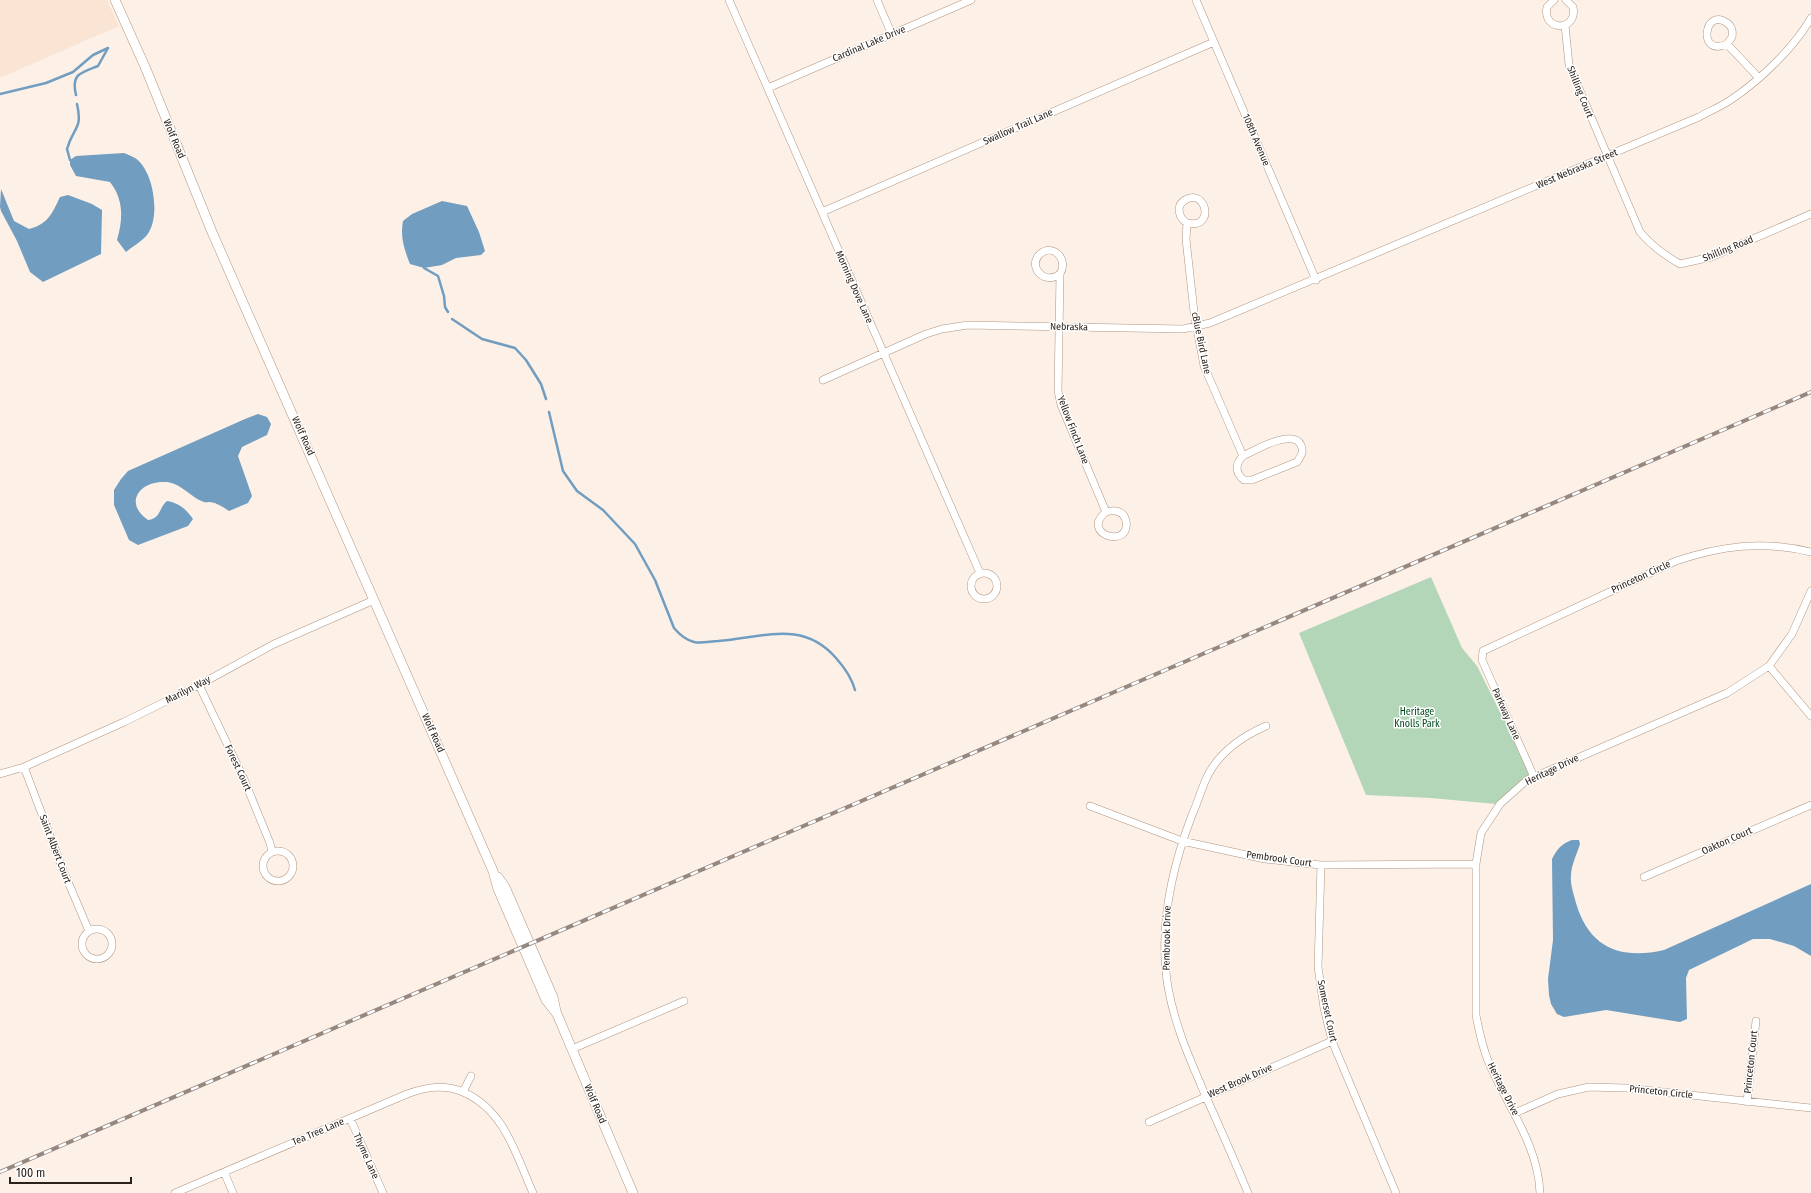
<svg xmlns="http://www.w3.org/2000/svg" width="1811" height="1193" viewBox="0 0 1811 1193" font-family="'Fira Sans Condensed',sans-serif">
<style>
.built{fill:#fae5d5}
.green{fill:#b3d6b9}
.water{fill:#719dc0}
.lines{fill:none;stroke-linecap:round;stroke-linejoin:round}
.stream{stroke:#719dc0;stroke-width:2.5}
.street-casing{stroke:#b09580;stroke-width:8}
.secondary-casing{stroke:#b09580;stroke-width:10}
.street{stroke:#fff;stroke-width:7}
.secondary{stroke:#fff;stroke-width:9}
.rail-casing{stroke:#948880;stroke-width:4}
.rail{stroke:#fff;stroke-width:2.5;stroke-dasharray:8;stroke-linecap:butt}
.labels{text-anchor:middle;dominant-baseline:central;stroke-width:3;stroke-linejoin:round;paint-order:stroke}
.street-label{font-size:10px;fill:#2d221a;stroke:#fff}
.park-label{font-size:10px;fill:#004b1e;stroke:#fff}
</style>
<rect width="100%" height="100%" fill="#fcf0e7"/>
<path class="built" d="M0,0H107L119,26L0,78Z"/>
<path class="green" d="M1431,577L1462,648L1477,666L1532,776L1496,804L1431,798L1366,795L1299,633Z"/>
<path class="water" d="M124,153C128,155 132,156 135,158C154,170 161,218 147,235C142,241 132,247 126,252L117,240C123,219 124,200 110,182L76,176L70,165V160L76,156Z
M1,189L14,221L29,229C48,224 52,214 60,197L68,195L92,204L102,210L101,254L43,282L30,272L17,241L1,211L0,207Z
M442,201L467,206L479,232L485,251L481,255L456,258L442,265L424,268L410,264C404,249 400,236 403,221L412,214Z
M258,414L267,417L271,424L267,435L242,447L238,456L252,496L248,503L229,511C223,507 217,503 210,502C206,502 207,503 204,502C190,497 181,483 166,482C140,480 123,503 148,520C161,519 159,507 167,501C179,503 186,509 193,519L188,526L138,545L129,540L114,505V490L121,479L128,471L245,419Z
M1572,840H1579L1580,844C1577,854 1571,865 1571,876C1570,884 1574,895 1576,903C1589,948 1621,960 1664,950L1811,884V956L1794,946L1770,939H1753L1689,970L1686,978L1687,1019L1680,1022L1606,1010L1564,1017L1557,1014L1551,1004L1549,995L1548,979L1553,940L1552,859C1557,849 1561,844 1572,840Z"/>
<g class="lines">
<path class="stream" d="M0,94L46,83L73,72L93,55L108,48
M76,95C71,74 80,73 98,66L108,48
M70,160L67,149C73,127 83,130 77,104
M424,268L438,276L444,296L445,307L448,312
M452,319L482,339L515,348L526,360L541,384L546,399
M549,412L563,471L577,491L603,510L635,544L655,580L674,628C679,634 686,640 694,642C701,644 711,641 718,641C763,638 802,619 836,658C844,667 852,679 855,690"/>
<defs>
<path id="street" d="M729,0L980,573
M877,0L892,35
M1196,0L1316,280
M1554,0L1547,7C1542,32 1578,32 1573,7L1566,0
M1565,25L1569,65L1640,232C1652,246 1664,255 1680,264L1711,257L1811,214
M1727,44C1697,58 1704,6 1727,23C1732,26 1733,32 1732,37L1727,44L1758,77
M768,88L971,0
M822,212L1214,42
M1187,223C1216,230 1206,187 1185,200C1175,206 1179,218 1187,223L1186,239L1194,312L1204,366L1243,456C1235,464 1235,473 1244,480H1252L1297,462C1301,456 1304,452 1301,445C1293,428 1255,450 1243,456
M1060,274C1044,286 1027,266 1040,254C1053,243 1069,259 1060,274L1058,391L1061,405L1106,512C1079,534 1131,550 1126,521C1124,511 1114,509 1106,512
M823,380L926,334L942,329L968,325L1183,329L1210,323L1699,117C1710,111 1722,106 1732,99C1760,80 1794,48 1811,18
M971 586a13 13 0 1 1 26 0a13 13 0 1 1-26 0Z
M1769,666L1811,716
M199,685L243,777L270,843L272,852
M24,767L63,870L89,931
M0,774L24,767L124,722L199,685L274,644L374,600
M1534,777L1482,660L1483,651L1676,561C1721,546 1763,540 1811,552
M1090,806L1182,841L1265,859L1321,865L1476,864
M263 866a15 15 0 1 1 30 0a15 15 0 1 1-30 0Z
M1321,865L1318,967L1324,1008L1332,1041L1396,1193
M1644,877L1811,805
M82 944a15 15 0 1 1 30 0a15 15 0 1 1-30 0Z
M572,1049L684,1001
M463,1092L471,1076
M1747,1102L1756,1021
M1515,1113L1558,1094L1589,1087L1626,1088L1811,1108
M350,1118L383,1193
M1149,1122L1332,1041
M224,1172L233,1193
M175,1193L407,1094C426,1087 444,1084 463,1092C505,1110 516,1155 533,1193
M1248,1193C1235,1162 1221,1130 1207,1099C1191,1062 1175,1027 1168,987C1158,928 1171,870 1192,815C1198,802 1202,786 1209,773C1222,750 1243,736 1266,726
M1540,1193C1538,1144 1507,1106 1489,1063C1482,1047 1479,1031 1476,1015V864L1481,833L1500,804L1527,780L1727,693L1769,666L1792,634L1811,591"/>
<path id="secondary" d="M115,0L146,69L212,232L493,871L498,889L546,1000L557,1014L633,1193
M498,877L505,887L553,997L556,1011"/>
</defs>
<use href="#street" class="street-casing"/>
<use href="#secondary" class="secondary-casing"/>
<use href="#street" class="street"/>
<use href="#secondary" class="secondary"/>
<defs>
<path id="rail" d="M0,1172L1811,392"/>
</defs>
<use href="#rail" class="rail-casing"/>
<use href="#rail" class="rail"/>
</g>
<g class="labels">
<g class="street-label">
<text transform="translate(869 44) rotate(-23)">Cardinal Lake Drive</text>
<text transform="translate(1580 92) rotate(68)">Shilling Court</text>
<text transform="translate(1018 127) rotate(-24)">Swallow Trail Lane</text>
<text transform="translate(174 139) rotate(67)">Wolf Road</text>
<text transform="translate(1256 140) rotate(67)">108th Avenue</text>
<text transform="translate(1577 169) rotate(-23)">West Nebraska Street</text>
<text transform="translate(1728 249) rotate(-22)">Shilling Road</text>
<text transform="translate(854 287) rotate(66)">Morning Dove Lane</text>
<text transform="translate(1069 327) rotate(1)">Nebraska</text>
<text transform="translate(1201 343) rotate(78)">cBlue Bird Lane</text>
<text transform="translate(1073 430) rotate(69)">Yellow Finch Lane</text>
<text transform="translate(303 436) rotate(66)">Wolf Road</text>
<text transform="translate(1641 577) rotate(-25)">Princeton Circle</text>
<text transform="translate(188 690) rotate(-27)">Marilyn Way</text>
<text transform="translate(1506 714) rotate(66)">Parkway Lane</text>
<text transform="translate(433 733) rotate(66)">Wolf Road</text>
<text transform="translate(238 768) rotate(65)">Forest Court</text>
<text transform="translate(1552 770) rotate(-26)">Heritage Drive</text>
<text transform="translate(1727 841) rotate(-24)">Oakton Court</text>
<text transform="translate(55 849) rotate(69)">Saint Albert Court</text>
<text transform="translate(1279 859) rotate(8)">Pembrook Court</text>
<text transform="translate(1167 938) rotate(-89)">Pembrook Drive</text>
<text transform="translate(1327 1011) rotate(78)">Somerset Court</text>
<text transform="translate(1751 1062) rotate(-84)">Princeton Court</text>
<text transform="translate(1240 1081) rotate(-24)">West Brook Drive</text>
<text transform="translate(1503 1089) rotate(63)">Heritage Drive</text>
<text transform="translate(1661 1092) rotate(6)">Princeton Circle</text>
<text transform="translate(595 1104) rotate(67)">Wolf Road</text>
<text transform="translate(318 1132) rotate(-23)">Tea Tree Lane</text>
<text transform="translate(366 1156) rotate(66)">Thyme Lane</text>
</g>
<g class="park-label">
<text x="1417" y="712">Heritage<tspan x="1417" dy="12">Knolls Park</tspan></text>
</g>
</g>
<path d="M10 1177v6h121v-6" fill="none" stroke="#2d221a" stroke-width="2"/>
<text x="16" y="1177" font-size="12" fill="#2d221a" stroke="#ffffff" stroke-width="3" paint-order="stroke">100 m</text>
</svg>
